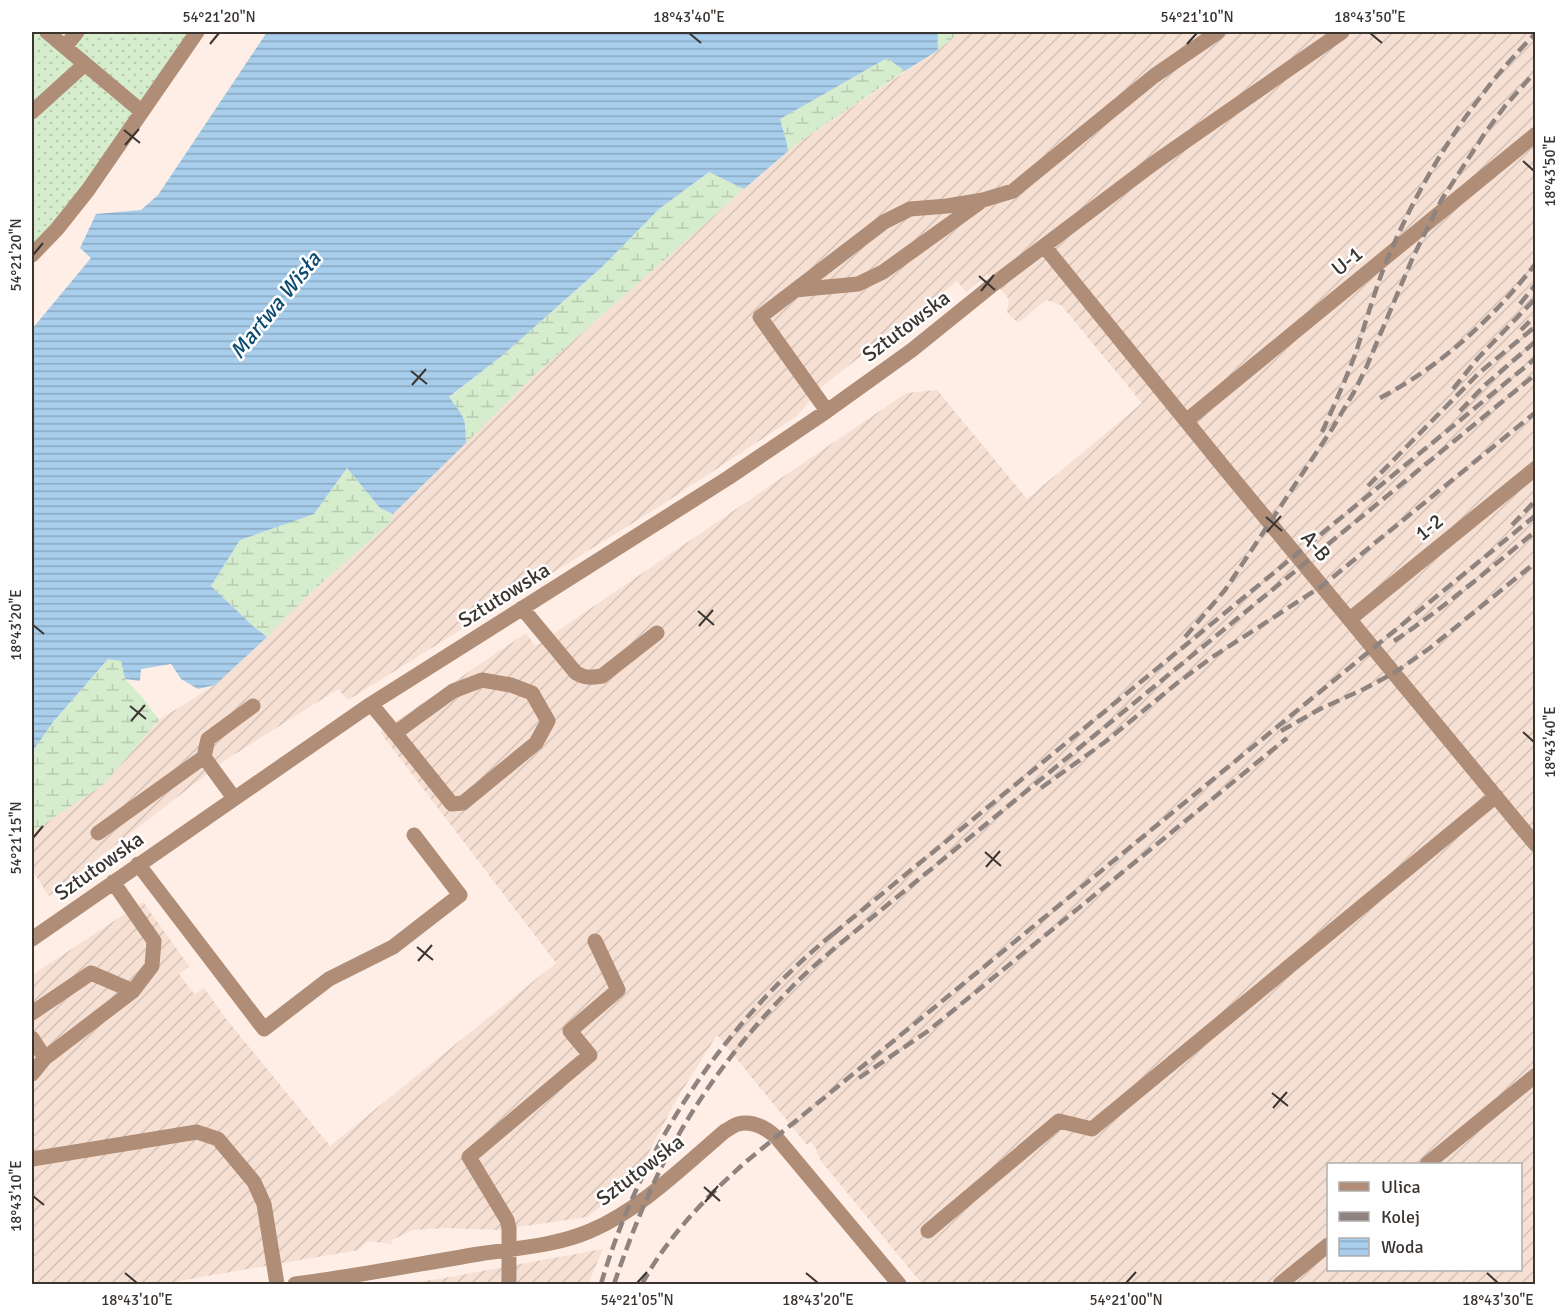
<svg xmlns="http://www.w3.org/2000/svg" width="1567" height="1316" viewBox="0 0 1567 1316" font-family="Signika,sans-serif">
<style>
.industrial{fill:url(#industrial-furrows);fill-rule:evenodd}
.grass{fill:url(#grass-dots)}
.wetland{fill:url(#wetland-marsh)}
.water{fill:url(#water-rules)}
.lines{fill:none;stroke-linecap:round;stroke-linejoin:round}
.minor{stroke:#af8d76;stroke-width:15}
.rail{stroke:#8e837e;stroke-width:4.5;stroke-dasharray:12 6;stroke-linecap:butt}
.ticks{fill:none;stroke:#3b3532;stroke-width:2}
.labels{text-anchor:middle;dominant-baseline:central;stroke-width:5;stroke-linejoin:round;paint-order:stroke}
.street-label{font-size:21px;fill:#3b3532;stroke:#fff}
.water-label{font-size:22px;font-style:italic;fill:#0c4b71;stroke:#fff}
.neatline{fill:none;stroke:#3b3532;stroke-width:2}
.ticks-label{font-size:15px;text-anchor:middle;fill:#3b3532}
</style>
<defs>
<pattern id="industrial-furrows" width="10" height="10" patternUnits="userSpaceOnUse" patternTransform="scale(1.5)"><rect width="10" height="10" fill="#f6e0d4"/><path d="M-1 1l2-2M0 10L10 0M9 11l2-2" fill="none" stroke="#d4c1b6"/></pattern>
<pattern id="grass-dots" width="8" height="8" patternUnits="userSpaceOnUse" patternTransform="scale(1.5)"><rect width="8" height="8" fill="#d5eccd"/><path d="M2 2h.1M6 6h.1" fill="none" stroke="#b8cbb0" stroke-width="1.8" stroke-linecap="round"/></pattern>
<pattern id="wetland-marsh" width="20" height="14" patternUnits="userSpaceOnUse" patternTransform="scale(1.5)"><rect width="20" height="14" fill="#d5eccd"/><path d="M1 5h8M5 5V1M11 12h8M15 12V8" fill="none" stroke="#b8cbb0"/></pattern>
<pattern id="water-rules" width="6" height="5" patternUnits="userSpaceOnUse" patternTransform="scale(1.5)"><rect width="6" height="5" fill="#a8ceec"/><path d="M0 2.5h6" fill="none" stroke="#8aa8c0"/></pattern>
</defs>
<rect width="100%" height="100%" fill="#feeee6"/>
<path class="industrial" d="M960,32H1535V1284H922L821,1161L816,1152L817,1150L811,1142L807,1145L717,1035L675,1102L633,1183L587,1217L498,1230L447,1228L413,1230L392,1240L391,1244L368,1241L358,1250L161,1284H32V975L143,902L189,966L179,974L194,994L204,988L227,1020L330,1146L556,963L380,732L526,633L535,646L540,643L906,393L937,390L1027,499L1142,403L1061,305L1046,300L1018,323L1007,312L1009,299L987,274L966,292L957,281L820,388L797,416L657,508L348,700L338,689L224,761L49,896L32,870V832L104,784L159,720L215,685L307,596L391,522L393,514L527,382L744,189L799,142L937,51ZM1328,1164H1520V1270H1328Z
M603,1249L588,1284H404L444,1278Z"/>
<path class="grass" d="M32,32H202L32,260Z"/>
<path class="wetland" d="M937,32H960L937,51L938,36Z
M887,57L905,71L799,142L787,152V144L780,119Z
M709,172L744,189L527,382L466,443V426L449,398L503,355L603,266L659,209Z
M347,468L380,508L393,514L391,522L307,596L267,637L253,626L211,586L240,540L314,514Z
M108,659L121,661L125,679L142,697L159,720L104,784L32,832V752L53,722Z"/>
<path class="water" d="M267,32H937L938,36L937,51L905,71L887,58L780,119L787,144V152L744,189L709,172L659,209L603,266L503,355L449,397C464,418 466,416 466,443L393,514L380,508L347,468L314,514L240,540L211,586L253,626L267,637L215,685L198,689L181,679L171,664L141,669L140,681L125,679L121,661L108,659L53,722L32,752V329L91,258L80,248L96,214L141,210L158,195Z"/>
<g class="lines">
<path class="minor" d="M47,32L141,111
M65,47L77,32
M32,112L85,64
M1044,246L1226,470L1536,845
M32,255L57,229L88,190L197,32
M795,290L858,284L883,272L979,203
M827,411L760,317L884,222L910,209L947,206L983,200L1013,191L1154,76L1218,32
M1186,421L1536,134
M522,608L576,673C585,678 591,678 602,676L657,633
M1350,619L1536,468
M371,704L395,733L452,804L463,803L536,743L548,721L532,693L511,685L482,680L453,691L395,733
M204,757L208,739L253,706
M98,833L204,757L234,798
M138,864L264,1029L329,979L393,947L460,895L414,835
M32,939L371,704L728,478L827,411L912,350L995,283L1154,163L1342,32
M32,1013L91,973L133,991
M32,1038L45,1058
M32,1074L45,1058L133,991L152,966L154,941L113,882
M32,1159L197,1132L218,1139L254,1182L264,1204L277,1284
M1427,1164L1536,1075
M928,1231L1059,1121L1092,1129L1496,796
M295,1284C357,1276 418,1264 479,1254C516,1248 555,1246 590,1231C640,1210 684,1166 725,1131C729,1129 734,1125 738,1124C753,1120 766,1128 776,1137L899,1284
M509,1284V1228L507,1220L469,1157L590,1055L570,1031L618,990L595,941
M1280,1284L1328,1245"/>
<path class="rail" d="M1520,304L1536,284
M1521,330L1536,315
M1453,389L1478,358L1536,298
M1380,398C1441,366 1494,318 1536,263
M1460,411L1485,385L1536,341
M1322,432C1334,406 1346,379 1356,352C1367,319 1376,285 1390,253C1424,173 1474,95 1536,33
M1368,486L1479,373L1536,326
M1512,525L1536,500
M1185,637L1225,590L1332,429L1354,392L1366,368L1413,257L1442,199L1485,133L1505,106L1536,71
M1394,641C1444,608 1489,569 1536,531
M1281,731L1320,709L1364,689L1394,673L1430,648L1536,562
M1041,788L1105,742L1176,684L1211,658L1322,586L1536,412
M833,934L1536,358
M859,1078L928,1031L1287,738
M601,1284C641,1147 726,1019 839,929
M614,1284C627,1246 642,1207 660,1170C692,1104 738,1042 789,990C804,974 820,961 836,947L1536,374
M642,1284C668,1236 707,1196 748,1160L1536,515"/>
</g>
<path class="ticks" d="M689,33L701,43M1370,33L1382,43M210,44L219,33M1187,44L1197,33M124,130L140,143M125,145L139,129M1523,161L1534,171M33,255L43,243M979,276L995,290M981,291L994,275M411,371L427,384M412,385L426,369M1266,517L1282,531M1267,532L1281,516M698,611L714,625M33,625L44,634M699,626L713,610M130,706L146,719M131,721L145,705M1523,732L1534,742M33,838L43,826M985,852L1001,866M986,867L1000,851M417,947L433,960M418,961L432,945M1272,1093L1288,1106M1273,1108L1287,1092M704,1187L720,1201M33,1196L44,1205M705,1202L718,1186M125,1273L137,1283M806,1273L818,1283M1487,1273L1498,1283M637,1283L647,1272M1126,1283L1136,1272"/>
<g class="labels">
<g class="street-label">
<text transform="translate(1347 261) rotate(-39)">U-1</text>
<text transform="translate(906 326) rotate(-37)">Sztutowska</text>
<text transform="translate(1429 527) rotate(-39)">1-2</text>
<text transform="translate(1316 546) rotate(50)">A-B</text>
<text transform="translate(504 595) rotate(-32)">Sztutowska</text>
<text transform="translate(99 866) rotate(-35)">Sztutowska</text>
<text transform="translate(640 1170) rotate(-37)">Sztutowska</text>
</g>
<g class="water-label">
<text transform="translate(275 305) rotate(-51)">Martwa Wisła</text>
</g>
</g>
<rect width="1567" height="1316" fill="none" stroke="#ffffff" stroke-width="66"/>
<rect x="1327" y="1163" width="195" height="108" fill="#ffffff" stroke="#b1aead" stroke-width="1.5"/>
<rect x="1339" y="1182" width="30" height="9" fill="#af8d76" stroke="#b1aead" stroke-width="1.5"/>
<text x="1381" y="1193" font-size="18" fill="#3b3532">Ulica</text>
<rect x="1339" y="1212" width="30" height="9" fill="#8e837e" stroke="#b1aead" stroke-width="1.5"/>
<text x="1381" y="1223" font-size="18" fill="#3b3532">Kolej</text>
<rect x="1339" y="1238" width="30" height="18" fill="url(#water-rules)" stroke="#b1aead" stroke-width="1.5"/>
<text x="1381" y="1253" font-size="18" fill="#3b3532">Woda</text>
<rect x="33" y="33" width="1501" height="1250" class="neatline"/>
<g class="ticks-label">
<text x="219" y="22">54°21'20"N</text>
<text x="689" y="22">18°43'40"E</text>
<text x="1197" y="22">54°21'10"N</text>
<text x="1370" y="22">18°43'50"E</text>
<text transform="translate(1550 171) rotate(-90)" y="5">18°43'50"E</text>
<text transform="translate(16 255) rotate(-90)" y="5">54°21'20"N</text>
<text transform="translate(16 625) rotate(-90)" y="5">18°43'20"E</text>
<text transform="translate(1550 742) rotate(-90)" y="5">18°43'40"E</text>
<text transform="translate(16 838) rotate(-90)" y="5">54°21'15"N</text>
<text transform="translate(16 1196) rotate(-90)" y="5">18°43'10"E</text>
<text x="137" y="1305">18°43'10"E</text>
<text x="637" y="1305">54°21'05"N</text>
<text x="818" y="1305">18°43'20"E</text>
<text x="1126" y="1305">54°21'00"N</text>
<text x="1498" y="1305">18°43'30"E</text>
</g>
</svg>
